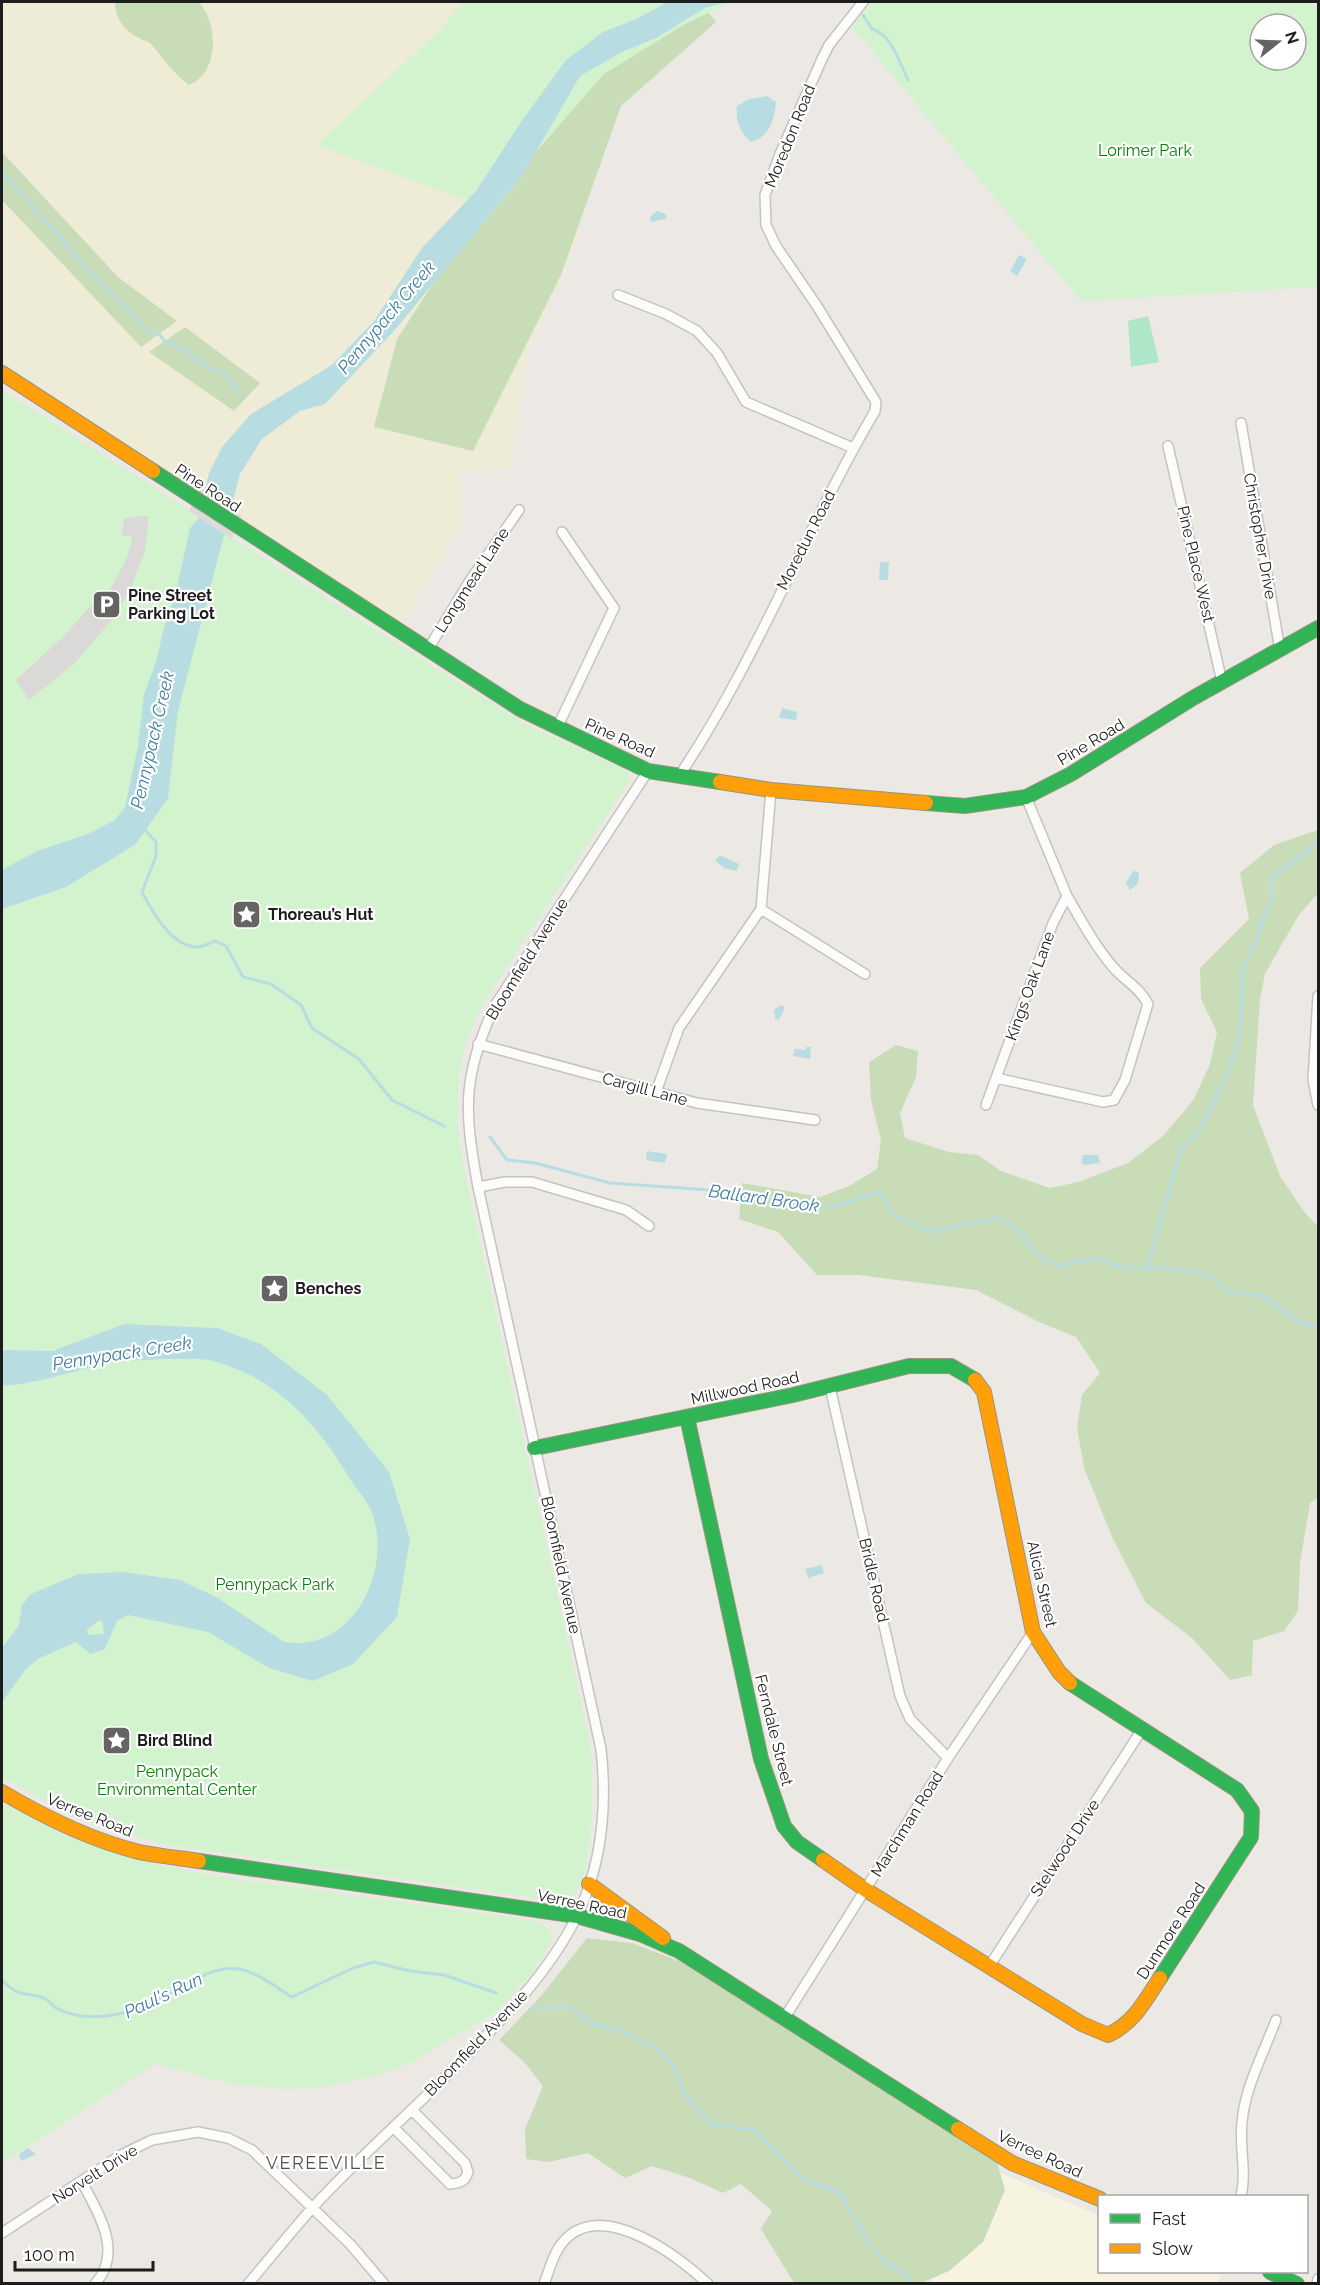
<svg xmlns="http://www.w3.org/2000/svg" width="1320" height="2285" viewBox="0 0 1320 2285" font-family="Raleway,sans-serif">
<style>
.education{fill:#f6f3e0}
.farmland{fill:#eeecd7}
.forest{fill:#c9dcb8}
.park{fill:#d3f3ce;fill-rule:evenodd}
.pitch{fill:#aee6c7}
.parking{fill:#dad9d7}
.water{fill:#b7dde2;fill-rule:evenodd}
.pier{fill:#dcdbd9}
.lines{fill:none;stroke-linecap:round;stroke-linejoin:round}
.stream{stroke:#b7dde2;stroke-width:3}
.street-casing{stroke:#c4c3c1;stroke-width:12}
.fast-casing{stroke:#97957c;stroke-width:16}
.slow-casing{stroke:#97957c;stroke-width:16}
.street{stroke:#fcfcfb;stroke-width:9}
.fast{stroke:#30b455;stroke-width:14}
.slow{stroke:#ff9f0a;stroke-width:14}
.labels{text-anchor:middle;dominant-baseline:central;stroke-width:4.5;stroke-linejoin:round;paint-order:stroke}
.street-label{font-size:16px;fill:#1d1d1d;stroke:#fff}
.park-label{font-size:16px;fill:#098105;stroke:#fff}
.poi-label{font-size:16px;font-weight:bold;fill:#1d1d1d;stroke:#fff;text-anchor:start}
.water-label{font-size:18px;font-style:italic;fill:#3f7ca2;stroke:#fff}
.neighbourhood-label{font-size:18px;letter-spacing:1.5px;fill:#505050;stroke:#fff}
</style>
<rect width="100%" height="100%" fill="#ece9e5"/>
<path class="education" d="M987,2167L1099,2216L1100,2272H1224L1216,2284H930Z"/>
<path class="farmland" d="M2,2H687L512,210L581,233L528,350L510,468L460,471L462,525L401,623L241,519L242,516L227,506L200,490L198,492L2,364Z"/>
<path class="forest" d="M115,2H199C218,23 220,73 189,85C173,73 164,59 151,44C147,40 144,41 139,38C124,31 115,17 115,2Z
M705,8L716,22L621,106L561,275L473,451L374,427L397,339L436,279L522,176L580,76Z
M2,152L118,277L177,321L141,347L2,200Z
M185,327L260,383L234,411L149,352Z
M1318,830V893L1298,916L1265,974L1260,999L1253,1105L1280,1176L1305,1213L1318,1227V1498L1310,1503L1300,1563L1298,1611L1284,1631L1253,1641L1252,1675L1230,1680L1192,1638L1146,1603L1113,1539L1084,1468L1077,1427L1082,1395L1100,1373L1076,1337L1039,1322L976,1290L858,1275H817L778,1232L739,1219L742,1183L820,1197L849,1186L877,1169L881,1140L871,1100L869,1062L896,1045L918,1051L916,1077L900,1113L905,1138L949,1152L978,1155L1001,1171L1050,1188L1078,1182L1128,1163L1163,1136L1194,1099L1210,1064L1217,1032L1201,999L1200,968L1249,919L1240,873L1274,845Z
M587,1938L632,1943L695,1967L997,2162L1005,2190L983,2242L949,2271L921,2283H794L761,2229L772,2211L741,2184L723,2193L690,2178L652,2166L625,2178L588,2153L549,2162L526,2159L525,2129L543,2086L524,2062L499,2040L541,1996Z"/>
<path class="park" d="M465,2H732L685,24L604,74L487,208L317,145L432,37Z
M872,2H1318V287L1081,301L852,27ZM1260,24H1296V60H1260Z
M2,390L465,687L526,724L622,767L629,773V782L487,997L475,1021L463,1052L458,1084V1134L465,1174L590,1743C594,1776 596,1880 569,1901H555L162,1844L79,1819L2,1777Z
M2,1802C106,1865 206,1875 324,1891C395,1901 465,1911 536,1921L549,1929L552,1940L533,1972L496,2012L411,2063L373,2076L320,2088L279,2089L228,2083L155,2064L2,2163Z"/>
<path class="pitch" d="M1148,316L1159,362L1131,367L1128,321Z"/>
<path class="parking" d="M142,516H149L145,551L130,590L115,616L75,663L29,700L16,680L64,636L95,601L106,597L125,562L131,544L132,537L122,535L124,519Z"/>
<path class="water" d="M668,2H726L705,8L656,38L622,52L580,76L522,176L394,331L325,404L300,411L262,439L240,474L178,711L168,798L136,844L66,887L2,909V870L37,851L88,834L115,820L125,807L138,746L144,694L156,662L164,628L176,592L190,528L199,518L209,473L222,447L251,414L332,365L374,321L422,248L476,191L521,122L566,60L603,32L636,19Z
M767,96L776,102C774,121 770,136 751,142C740,132 735,121 737,106L749,99Z
M657,211L666,214V219L651,222L650,217Z
M1019,255L1027,259L1017,276L1010,271Z
M880,562H889L888,580H879Z
M782,708L797,712L796,720L779,718Z
M720,855L739,864L737,871L724,868L715,861Z
M1133,871L1138,872C1141,880 1137,886 1130,890L1126,883Z
M781,1005L785,1007L779,1020L775,1019L774,1010Z
M806,1047H811L810,1059L793,1056L795,1049L806,1050Z
M647,1151L667,1154L665,1163L646,1160Z
M1083,1155H1098L1100,1163L1084,1165L1081,1162Z
M124,1324L217,1328L261,1344L327,1395L389,1472L410,1539L397,1617L353,1664L313,1681L269,1668L208,1632L128,1615L117,1621L105,1649L90,1654L76,1642L38,1659L26,1669L2,1702V1648L19,1625L22,1605L31,1594L79,1574L123,1572L180,1580L216,1597L284,1642C353,1654 393,1570 372,1513C367,1499 357,1491 350,1479C318,1424 273,1374 208,1360C195,1358 180,1359 167,1359C145,1360 121,1360 99,1365C67,1373 35,1384 2,1386V1350L53,1351ZM98,1621H102L104,1634L88,1635L87,1630Z
M822,1565L824,1573L808,1578L805,1569Z
M28,2148L36,2154L21,2161L19,2154Z"/>
<path class="pier" d="M200,488L242,516L232,539L189,511Z"/>
<g class="lines">
<path class="stream" d="M863,15L872,29C891,34 900,63 908,80
M2,172L108,292L134,316L145,330L160,335L166,343L188,351L196,360L212,369L221,371L240,393
M144,829L156,842V856L142,892C153,913 171,946 197,947C203,947 210,943 215,941L226,946L243,977L271,984L301,1005L312,1028L359,1059L392,1100L444,1126
M490,1137L507,1160L535,1163L610,1183L738,1192L789,1204L832,1207L880,1192L892,1214L930,1232L997,1218L1018,1229L1035,1253L1057,1266L1094,1258L1123,1267L1174,1269L1209,1275L1226,1291L1263,1296L1298,1321L1318,1328
M1147,1268L1181,1149L1198,1133L1224,1082L1240,1037L1243,967L1258,937L1263,917L1272,901V877L1312,848L1318,839
M2,1980C21,2000 25,1990 46,1999C50,2001 52,2006 56,2008C93,2027 138,2012 171,1993C192,1982 214,1965 239,1969C257,1972 277,1988 292,1997L353,1968L374,1962L410,1971L444,1975L496,1993
M533,2007H569L593,2024L615,2029L654,2047L674,2065L684,2094L711,2124L753,2130L803,2179L840,2193L869,2244L888,2263L909,2277V2284"/>
<defs>
<path id="street" d="M618,295L666,314L697,331L717,353L746,402L853,448
M1241,423L1280,650
M1168,446L1222,682
M427,651L469,582L519,510
M557,728L614,608L562,532
M679,776C756,662 805,530 875,411L876,402L817,306L776,246L766,225L765,195L780,154L822,59L829,45L863,2
M1026,797L1067,896
M1067,896C1081,920 1095,946 1113,967C1125,981 1140,988 1148,1004L1125,1080L1114,1100L1103,1102L996,1078L1053,923Z
M761,909L865,974
M1318,996L1313,1080L1318,1105
M478,1044L697,1103L815,1120
M656,1092L679,1028L761,909L771,790
M986,1105L996,1078
M478,1187L505,1182H532L626,1210L649,1226
M830,1387L900,1696L910,1719L948,1758
M990,1965L1141,1731
M785,2017L948,1758L1033,1632
M394,2128L450,2184C460,2183 465,2182 468,2172L465,2163L412,2110
M82,2182C98,2213 124,2252 95,2284
M1241,2196C1247,2172 1239,2147 1242,2122C1245,2087 1264,2052 1276,2020
M2,2233L121,2155L152,2140L198,2132L228,2138L252,2150L350,2244L384,2284
M248,2284C270,2258 291,2232 313,2207C350,2167 391,2130 430,2092C484,2037 544,1984 578,1914C602,1863 607,1804 601,1749L478,1187C464,1109 462,1080 494,1007L648,771
M544,2284C551,2266 554,2248 570,2235C609,2204 680,2257 708,2284
M1317,2284L1318,2279"/>
<path id="fast" d="M153,471L520,709L648,771L720,782
M926,803L965,806L1026,797L1071,774L1193,698L1318,628
M687,1417L761,1759L784,1826L797,1842L823,1860
M535,1448L793,1395L909,1366H951L975,1380
M1070,1683L1237,1790L1252,1811L1251,1837L1160,1978
M199,1861L577,1916L640,1934L679,1951L958,2129
M1270,2272L1297,2284"/>
<path id="slow" d="M2,373L153,471
M720,782L771,790L926,803
M975,1380L984,1392L1033,1632L1059,1672L1070,1683
M2,1792C44,1817 91,1840 139,1852C159,1856 179,1858 199,1861
M823,1860L866,1890L1082,2024L1108,2035C1134,2023 1145,2001 1160,1978
M589,1884L663,1938
M958,2129L1012,2163L1100,2199"/>
</defs>
<use href="#street" class="street-casing"/>
<use href="#fast" class="fast-casing"/>
<use href="#slow" class="slow-casing"/>
<use href="#street" class="street"/>
<use href="#fast" class="fast"/>
<use href="#slow" class="slow"/>
</g>
<defs>
<symbol id="parking-square" viewBox="-11 -11 22 22"><rect x="-9" y="-9" width="18" height="18" rx="4" fill="#656463" stroke="#fff"/><path d="M-3.5-5.5H1a3.5 3.5 0 0 1 0 7H-1V5.5H-3.5ZM-1-3.4V-.6H.8a1.4 1.4 0 0 0 0-2.8Z" fill="#fff"/></symbol>
<symbol id="sight-square" viewBox="-11 -11 22 22"><rect x="-9" y="-9" width="18" height="18" rx="4" fill="#656463" stroke="#fff"/><path d="M0-6L1.8-2.2L6-1.7L2.9 1.2L3.7 5.4L0 3.3L-3.7 5.4L-2.9 1.2L-6-1.7L-1.8-2.2Z" fill="#fff"/></symbol>
</defs>
<g fill-rule="evenodd">
<use href="#parking-square" x="90" y="588" width="33" height="33"/>
<use href="#sight-square" x="230" y="898" width="33" height="33"/>
<use href="#sight-square" x="258" y="1272" width="33" height="33"/>
<use href="#sight-square" x="100" y="1724" width="33" height="33"/>
</g>
<g class="labels">
<g class="street-label">
<text transform="translate(790 136) rotate(-68)">Moredon Road</text>
<text transform="translate(208 488) rotate(33)">Pine Road</text>
<text transform="translate(1260 536) rotate(80)">Christopher Drive</text>
<text transform="translate(806 540) rotate(-63)">Moredun Road</text>
<text transform="translate(1196 564) rotate(77)">Pine Place West</text>
<text transform="translate(472 580) rotate(-57)">Longmead Lane</text>
<text transform="translate(620 738) rotate(24)">Pine Road</text>
<text transform="translate(1091 742) rotate(-31)">Pine Road</text>
<text transform="translate(527 959) rotate(-58)">Bloomfield Avenue</text>
<text transform="translate(1030 986) rotate(-70)">Kings Oak Lane</text>
<text transform="translate(645 1089) rotate(15)">Cargill Lane</text>
<text transform="translate(745 1388) rotate(-12)">Millwood Road</text>
<text transform="translate(561 1565) rotate(78)">Bloomfield Avenue</text>
<text transform="translate(874 1580) rotate(77)">Bridle Road</text>
<text transform="translate(1042 1584) rotate(77)">Alicia Street</text>
<text transform="translate(774 1730) rotate(76)">Ferndale Street</text>
<text transform="translate(90 1815) rotate(22)">Verree Road</text>
<text transform="translate(907 1824) rotate(-58)">Marchman Road</text>
<text transform="translate(1065 1848) rotate(-57)">Stelwood Drive</text>
<text transform="translate(582 1904) rotate(12)">Verree Road</text>
<text transform="translate(1171 1931) rotate(-57)">Dunmore Road</text>
<text transform="translate(476 2043) rotate(-46)">Bloomfield Avenue</text>
<text transform="translate(1040 2154) rotate(25)">Verree Road</text>
<text transform="translate(95 2174) rotate(-32)">Norvelt Drive</text>
</g>
<g class="park-label">
<text x="1145" y="150">Lorimer Park</text>
<text x="275" y="1584">Pennypack Park</text>
<text x="177" y="1771">Pennypack<tspan x="177" dy="18">Environmental Center</tspan></text>
</g>
<g class="poi-label">
<text x="128" y="595">Pine Street<tspan x="128" dy="18">Parking Lot</tspan></text>
<text x="268" y="914">Thoreau’s Hut</text>
<text x="295" y="1288">Benches</text>
<text x="137" y="1740">Bird Blind</text>
</g>
<g class="water-label">
<text transform="translate(386 317) rotate(-50)">Pennypack Creek</text>
<text transform="translate(152 740) rotate(-77)">Pennypack Creek</text>
<text transform="translate(764 1198) rotate(8)">Ballard Brook</text>
<text transform="translate(122 1353) rotate(-9)">Pennypack Creek</text>
<text transform="translate(163 1995) rotate(-25)">Paul's Run</text>
</g>
<g class="neighbourhood-label">
<text x="326" y="2162">VEREEVILLE</text>
</g>
</g>
<rect width="1320" height="2285" fill="none" stroke="#1d1d1d" stroke-width="6"/>
<rect x="1098" y="2195" width="210" height="78" fill="#ffffff" stroke="#a5a5a5" stroke-width="1.5"/>
<rect x="1110" y="2214" width="30" height="9" fill="#30b455" stroke="#a5a5a5" stroke-width="1.5"/>
<text x="1152" y="2225" font-size="18" fill="#1d1d1d">Fast</text>
<rect x="1110" y="2244" width="30" height="9" fill="#ff9f0a" stroke="#a5a5a5" stroke-width="1.5"/>
<text x="1152" y="2255" font-size="18" fill="#1d1d1d">Slow</text>
<g transform="translate(1278 42) rotate(72)"><circle r="28" fill="#ffffff" stroke="#a5a5a5" stroke-width="1.5"/>
<path d="M0-4.5L10 22L0 15L-10 22Z" fill="#656463"/>
<text y="-9" font-size="16" font-weight="bold" text-anchor="middle" fill="#1d1d1d">N</text>
</g>
<path d="M15 2261v9h138v-9" fill="none" stroke="#1d1d1d" stroke-width="3"/>
<text x="24" y="2261" font-size="18" fill="#1d1d1d" stroke="#ffffff" stroke-width="4.5" paint-order="stroke">100 m</text>
</svg>
